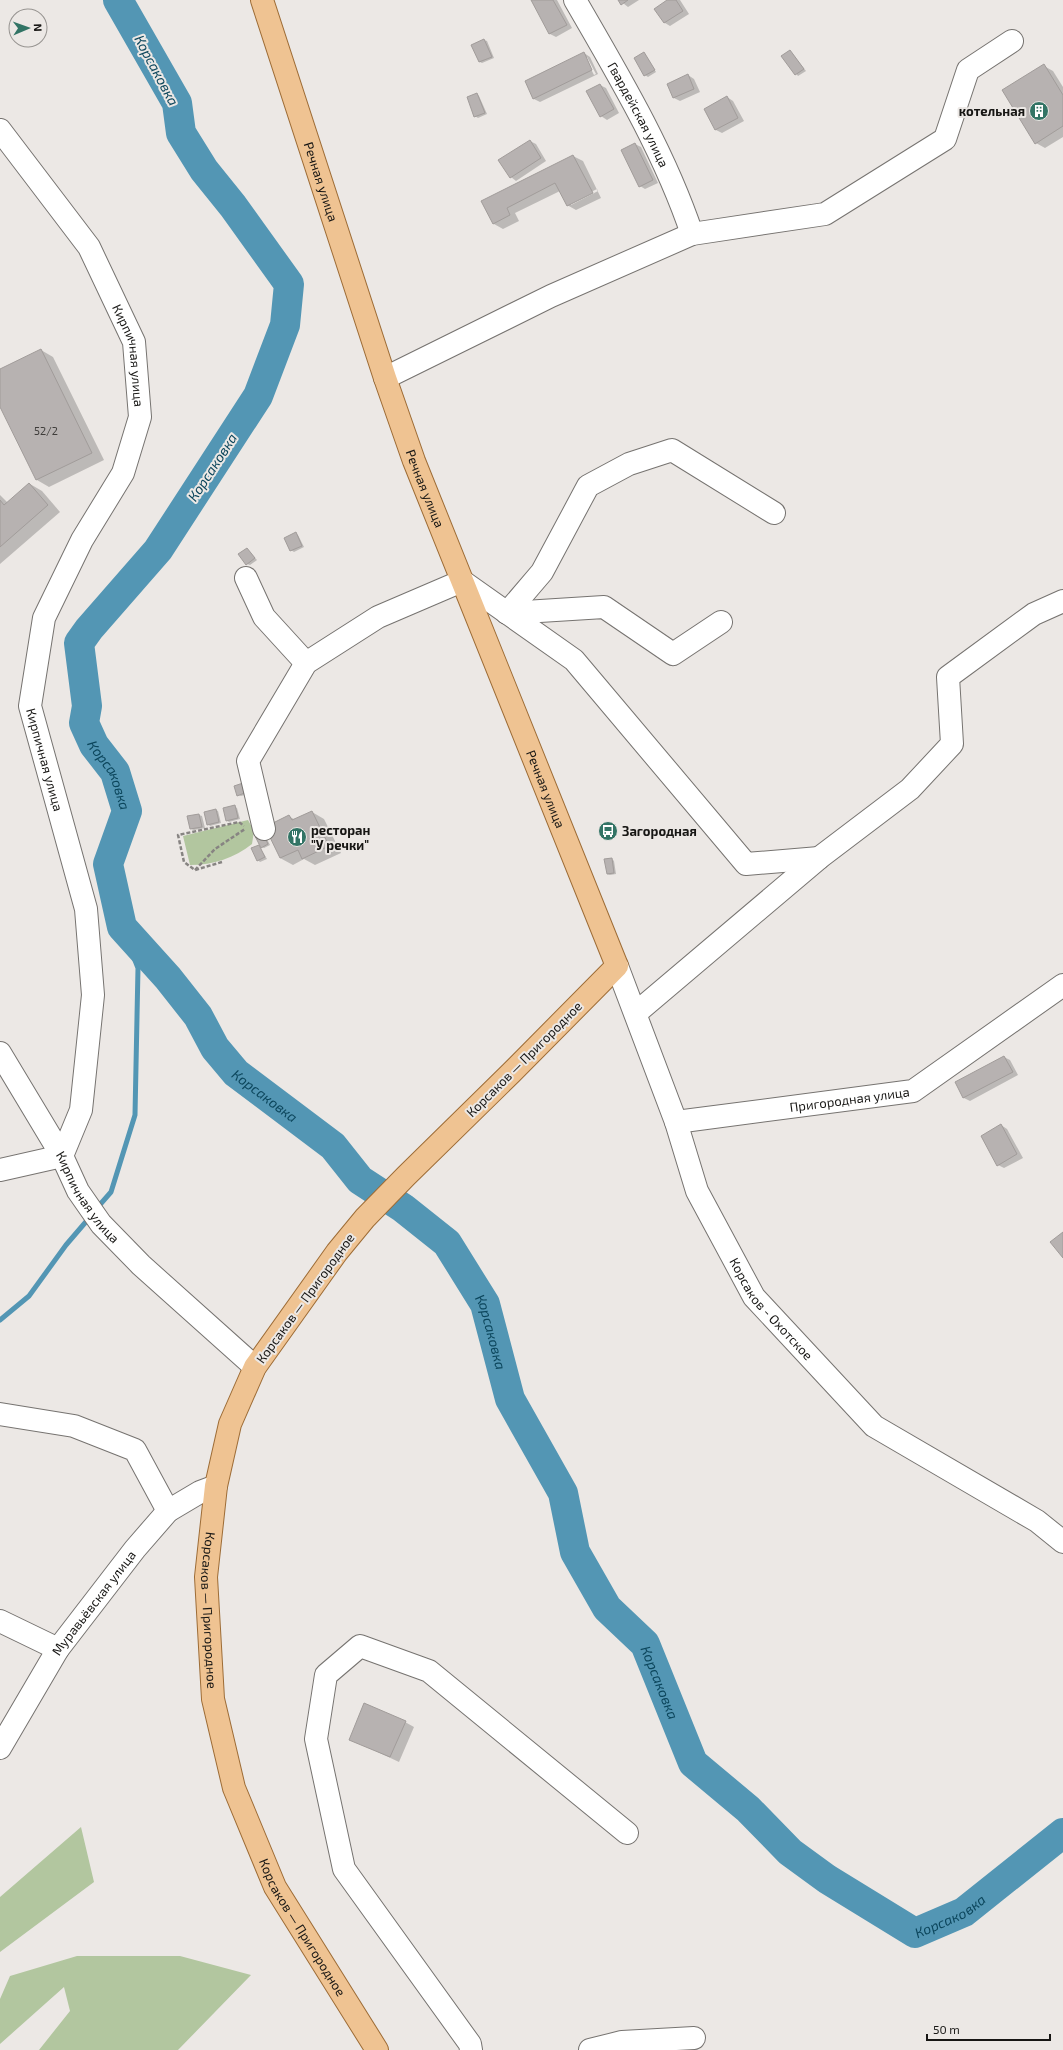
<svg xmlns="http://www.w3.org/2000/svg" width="1063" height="2050" viewBox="0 0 1063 2050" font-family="'Exo 2',sans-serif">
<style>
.green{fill:#b2c69f}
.shadow{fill:#0003;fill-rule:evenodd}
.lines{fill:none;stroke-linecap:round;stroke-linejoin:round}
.stream{stroke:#5396b4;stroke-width:5}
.river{stroke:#5396b4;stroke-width:30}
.building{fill:#b7b2b1;stroke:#a19c9a}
.minor-casing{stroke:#767370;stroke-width:24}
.major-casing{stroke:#9d6c36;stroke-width:24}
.path{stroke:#878482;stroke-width:2.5;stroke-dasharray:4 2;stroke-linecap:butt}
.minor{stroke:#fff;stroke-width:22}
.major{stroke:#efc392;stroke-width:22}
.labels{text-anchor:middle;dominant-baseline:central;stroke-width:4;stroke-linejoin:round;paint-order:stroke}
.number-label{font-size:11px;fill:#3f3d3b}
.poi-label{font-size:13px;font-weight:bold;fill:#171614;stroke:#ece8e5;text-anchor:start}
.street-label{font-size:13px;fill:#171614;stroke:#ece8e5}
.water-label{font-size:14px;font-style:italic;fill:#0c465c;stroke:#ece8e5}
</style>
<rect width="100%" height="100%" fill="#ece8e5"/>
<path class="green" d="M248,820L254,831L252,844C234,858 214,865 190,865L183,836Z
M81,1827L94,1882L0,1952V1897Z
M77,1956H180L251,1975L178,2050H39L70,2011L64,1987L0,2044V1999L10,1976Z"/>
<path class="shadow" d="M532,0H557L572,28L556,37L550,34Z
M619,0H639L628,7Z
M669,0H680L689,14L670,26L665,23L655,9Z
M484,40L487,41L494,58L482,63L480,62L472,45Z
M790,51L806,71L798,76L783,57Z
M584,53L590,57L598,74L540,102L534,99L526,82ZM585,57H587L596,74L594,75Z
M644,53L656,72L648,77L645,75Z
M1044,66L1053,71L1063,87V137L1045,148L1036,143Z
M688,75L694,79L700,92L680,101L674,98L668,85Z
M600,85L606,88L619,113L607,120L601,116Z
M477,94L479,96L487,114L478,118L475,116Z
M727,97L733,101L744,121L722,133L716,130L705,109Z
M530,141L536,144L546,161L516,181L511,177Z
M635,144L641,147L658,183L645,189L640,186Z
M573,156L583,161L601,198L576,210L567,205L560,191L515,213L519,221L503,229L494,224L482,202ZM597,189L598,191L571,205V202Z
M41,350L53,357L104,460L49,487L37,480L0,404V370Z
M30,484L42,491L60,512L0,564V495L8,503Z
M296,534L298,535L304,547L294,552L291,550Z
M247,549L257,560L250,565L247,564Z
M246,785L249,794L241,796L238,795Z
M234,806L237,808L240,819L229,822L226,820Z
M216,810L218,811L221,823L210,826L208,824Z
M312,812L324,819L341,853L315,865L304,859L293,865L280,858L289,816L295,820Z
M199,815L202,816L205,828L194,830L191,829Z
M264,833L270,845L264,848L262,847Z
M259,846L267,859L260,862L258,860Z
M612,859L614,861L616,874L610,875L607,874Z
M1004,1057L1010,1060L1018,1075L970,1101L964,1098L956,1083Z
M1001,1125L1007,1129L1023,1158L1004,1168L998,1165Z
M405,1722L414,1727L399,1762L350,1739Z"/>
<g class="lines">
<path class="stream" d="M97,1208L111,1192L135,1115L138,968L122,927
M0,1320L29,1296L66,1245L90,1217"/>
<path class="river" id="s1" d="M118,0L177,103L181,133L204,170L233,206L289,284L285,325L258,396L158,550L89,629L79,643L87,706L84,723L94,745L115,772L127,811L108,864L122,927L168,978L198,1016L215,1048L236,1073L333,1146L360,1180L403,1208L447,1243L485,1304L510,1399L563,1493L575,1552L607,1608L645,1644L693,1763L748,1809L790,1852L827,1879L915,1933L964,1912L1063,1833"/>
</g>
<path class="building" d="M531,0H553L567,25L549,34Z
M618,0H628L621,5Z
M667,0H676L683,11L664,23L654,9Z
M484,39L492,57L479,62L471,45Z
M790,50L804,69L795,75L781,56Z
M584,52L592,70L533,99L525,81Z
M644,52L655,70L644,76L634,58Z
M1044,64L1063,95V126L1035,144L1002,90Z
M688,74L694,89L673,98L667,84Z
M600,84L614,109L600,117L586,91Z
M477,93L485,113L474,117L467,97Z
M727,96L738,118L715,130L704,109Z
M530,140L541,158L510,178L498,160Z
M635,143L653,180L639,187L621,150Z
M573,155L593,193L567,206L555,183L507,208L510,215L493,224L481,201Z
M41,349L92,453L36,480L0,407V369Z
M29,483L48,505L0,547V500L4,505Z
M296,532L302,546L290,551L284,538Z
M247,548L255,558L246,565L238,554Z
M243,783L247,792L237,796L234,786Z
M235,805L238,818L226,821L223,808Z
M216,809L219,822L207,825L204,812Z
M312,811L329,846L302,859L298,850L280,858L265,827L289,815L292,820Z
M199,814L202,827L190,829L187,816Z
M261,830L268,844L261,848L254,834Z
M259,845L265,857L257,861L251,848Z
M612,858L614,873L607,874L604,859Z
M1004,1056L1013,1072L963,1098L955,1082Z
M1001,1124L1017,1154L997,1166L981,1136Z
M1063,1232V1258L1050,1242Z
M364,1703L406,1721L390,1757L349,1740Z"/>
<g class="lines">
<defs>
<g id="minor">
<path id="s2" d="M575,0C619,76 664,151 692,234"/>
<path id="s3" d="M0,130L89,247L134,342L140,417L123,473L82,540L44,618L30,706L86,909L93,995L81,1110L62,1156"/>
<path d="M385,378L551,296L692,234L825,214L945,139L968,70L1012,41"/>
<path d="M246,578L264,617L306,663"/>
<path d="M507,613L542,572L588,486L629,464L672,450L774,513"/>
<path d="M507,613L604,607L673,654L721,622"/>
<path d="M264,829L248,761L306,663L378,617L462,581L574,660L746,864L819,858"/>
<path id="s4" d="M617,966L676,1122L697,1191L754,1297L874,1426L1037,1521L1063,1542"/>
<path d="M636,1013L819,858L910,789L952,744L948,677L1034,614L1063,601"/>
<path id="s5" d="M0,1053L62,1156L78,1191L101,1224L141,1265L255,1367"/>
<path id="s6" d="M676,1122L913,1091L1063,985"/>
<path d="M0,1170L62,1156"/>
<path d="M0,1414L74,1426L135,1450L168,1511"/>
<path d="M0,1621L58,1649"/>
<path id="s7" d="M0,1748L58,1649L135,1549L168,1511L200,1492L216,1486"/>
<path d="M471,2050L470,2044L344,1869L316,1739L326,1675L360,1646L429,1671L627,1833"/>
<path d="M590,2050L622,2042L694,2038"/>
</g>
<g id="major">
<path id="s8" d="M262,0L385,378L414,461L617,966L511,1073L406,1176L365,1218L337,1252L255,1367L230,1424L216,1486L206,1577L213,1699L234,1788L275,1887L377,2050"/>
</g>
</defs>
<use href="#minor" class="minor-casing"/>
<use href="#major" class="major-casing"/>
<path class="path" d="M222,862L195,870L184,862L178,835L239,822L244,826
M195,870L215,849L245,829"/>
<use href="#minor" class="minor"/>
<use href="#major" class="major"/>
</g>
<defs>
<symbol id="building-disc" viewBox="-11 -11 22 22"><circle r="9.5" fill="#327465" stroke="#ece8e5"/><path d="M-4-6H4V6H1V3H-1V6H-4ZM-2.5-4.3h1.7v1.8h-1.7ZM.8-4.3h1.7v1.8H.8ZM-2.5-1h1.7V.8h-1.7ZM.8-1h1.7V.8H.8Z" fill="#fff"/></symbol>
<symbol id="bus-disc" viewBox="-11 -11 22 22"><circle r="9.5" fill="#327465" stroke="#ece8e5"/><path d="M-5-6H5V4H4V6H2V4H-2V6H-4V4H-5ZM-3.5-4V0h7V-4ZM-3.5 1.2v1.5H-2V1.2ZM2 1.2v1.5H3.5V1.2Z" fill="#fff"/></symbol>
<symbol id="restaurant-disc" viewBox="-11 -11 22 22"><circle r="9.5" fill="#327465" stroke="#ece8e5"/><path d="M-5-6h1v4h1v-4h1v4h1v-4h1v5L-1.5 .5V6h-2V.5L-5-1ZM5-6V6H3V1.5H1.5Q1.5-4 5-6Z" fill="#fff"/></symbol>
</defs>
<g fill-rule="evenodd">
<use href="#building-disc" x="1028" y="100" width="22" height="22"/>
<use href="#bus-disc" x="597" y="820" width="22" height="22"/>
<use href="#restaurant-disc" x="286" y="826" width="22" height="22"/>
</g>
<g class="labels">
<g class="number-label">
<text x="46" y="430">52/2</text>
</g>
<g class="poi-label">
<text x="1025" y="111" text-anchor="end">котельная</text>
<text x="311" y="830">ресторан<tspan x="311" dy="15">"У речки"</tspan></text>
<text x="622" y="831">Загородная</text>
</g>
<g class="street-label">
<text stroke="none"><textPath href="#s2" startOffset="131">Гвардейская улица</textPath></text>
<text stroke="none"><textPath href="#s8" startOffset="191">Речная улица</textPath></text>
<text stroke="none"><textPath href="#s3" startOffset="264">Кирпичная улица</textPath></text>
<text stroke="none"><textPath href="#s8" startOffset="515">Речная улица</textPath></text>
<text stroke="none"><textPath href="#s3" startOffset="696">Кирпичная улица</textPath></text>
<text stroke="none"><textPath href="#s8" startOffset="839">Речная улица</textPath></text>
<text transform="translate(524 1059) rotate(-45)">Корсаков — Пригородное</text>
<text stroke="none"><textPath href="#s6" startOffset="175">Пригородная улица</textPath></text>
<text stroke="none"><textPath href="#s5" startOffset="169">Кирпичная улица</textPath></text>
<text transform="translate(305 1298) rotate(-54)">Корсаков — Пригородное</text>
<text stroke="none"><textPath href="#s4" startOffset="379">Корсаков - Охотское</textPath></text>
<text stroke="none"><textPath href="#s7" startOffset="173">Муравьёвская улица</textPath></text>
<text stroke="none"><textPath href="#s8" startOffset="1822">Корсаков — Пригородное</textPath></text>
<text stroke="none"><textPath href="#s8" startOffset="2158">Корсаков — Пригородное</textPath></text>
</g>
<g class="water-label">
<text transform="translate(157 70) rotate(62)">Корсаковка</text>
<text transform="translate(212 467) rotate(-57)">Корсаковка</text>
<text stroke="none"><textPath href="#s1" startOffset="897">Корсаковка</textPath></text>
<text stroke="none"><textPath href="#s1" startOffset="1281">Корсаковка</textPath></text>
<text stroke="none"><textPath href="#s1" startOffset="1617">Корсаковка</textPath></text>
<text stroke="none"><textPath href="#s1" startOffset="2013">Корсаковка</textPath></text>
<text stroke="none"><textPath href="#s1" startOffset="2420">Корсаковка</textPath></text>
</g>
</g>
<g transform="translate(28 28) rotate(88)"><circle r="19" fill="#ece8e5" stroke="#979491"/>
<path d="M0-3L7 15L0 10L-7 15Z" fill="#327465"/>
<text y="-6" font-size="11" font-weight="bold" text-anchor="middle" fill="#171614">N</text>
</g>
<path d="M927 2034v6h123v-6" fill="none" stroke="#171614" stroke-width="2"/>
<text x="933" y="2034" font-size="12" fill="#171614" stroke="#ece8e5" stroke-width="3" paint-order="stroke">50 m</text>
</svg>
